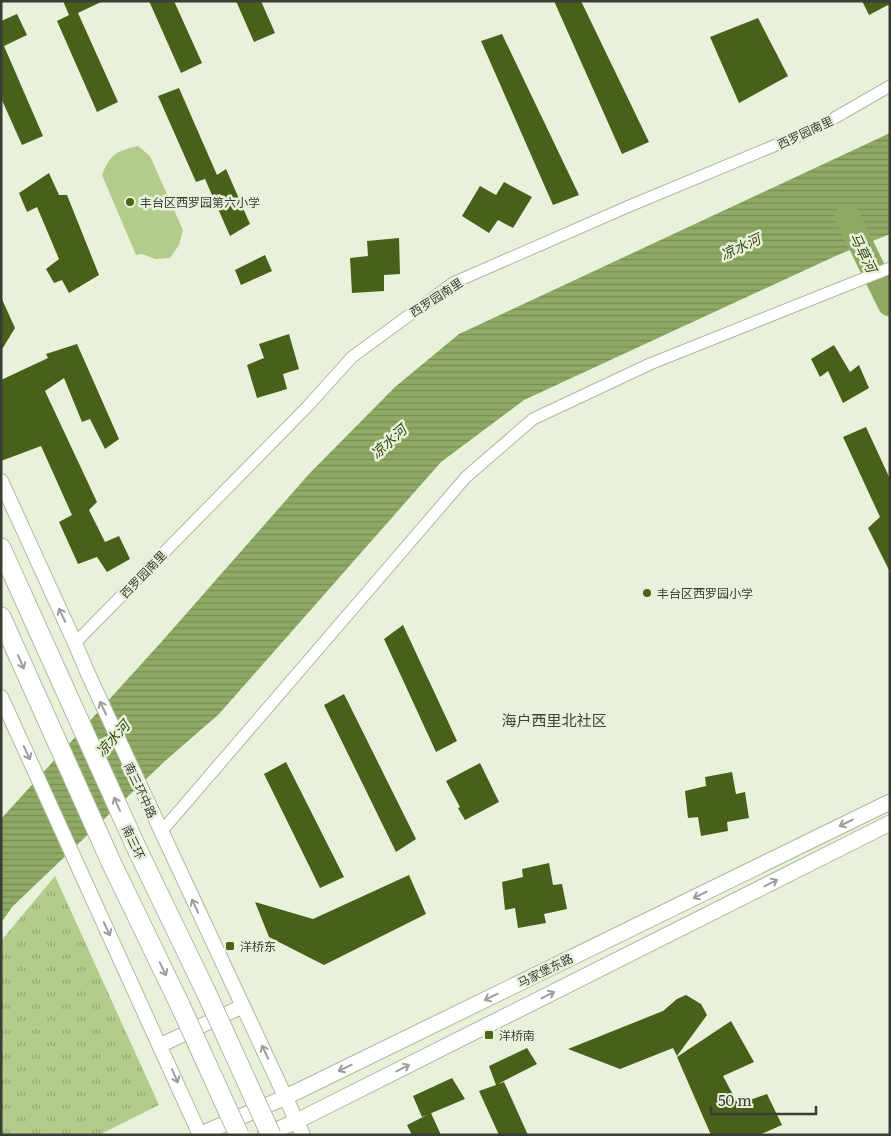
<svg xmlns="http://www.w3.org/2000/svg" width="891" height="1136" viewBox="0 0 891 1136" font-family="Literata,'Noto Sans SC',serif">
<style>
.grass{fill:url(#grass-tufts)}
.pitch{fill:#b3cc8c}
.water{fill:url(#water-rules)}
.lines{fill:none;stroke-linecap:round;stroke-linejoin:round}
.river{stroke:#8faa64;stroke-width:25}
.building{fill:#49601a}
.minor-casing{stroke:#aeb7a1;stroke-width:13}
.tertiary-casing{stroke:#aeb7a1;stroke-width:16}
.secondary-casing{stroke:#aeb7a1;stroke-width:17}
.trunk-casing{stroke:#aeb7a1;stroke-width:21}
.minor{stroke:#fff;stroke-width:11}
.tertiary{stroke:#fff;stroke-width:14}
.secondary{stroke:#fff;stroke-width:15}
.trunk{stroke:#fff;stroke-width:19}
.trunk-bridge-casing{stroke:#aeb7a1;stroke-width:21;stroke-linecap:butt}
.trunk-bridge{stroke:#fff;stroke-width:19}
.oneway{stroke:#9c9e9a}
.poi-dot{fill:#4c6515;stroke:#e8f2db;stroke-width:2}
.labels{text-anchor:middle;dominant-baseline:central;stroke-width:5;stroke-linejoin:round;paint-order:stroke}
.street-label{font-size:12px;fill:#393d34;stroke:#e8f2db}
.poi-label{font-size:12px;fill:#393d34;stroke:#e8f2db;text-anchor:start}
.water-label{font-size:14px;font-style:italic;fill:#354613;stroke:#e8f2db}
.quarter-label{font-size:15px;fill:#3e4533;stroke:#e8f2db}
</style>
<defs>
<pattern id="grass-tufts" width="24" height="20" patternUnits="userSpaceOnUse" patternTransform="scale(1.25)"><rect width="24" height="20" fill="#b3cc8c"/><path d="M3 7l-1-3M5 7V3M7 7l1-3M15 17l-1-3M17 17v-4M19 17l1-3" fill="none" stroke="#93a773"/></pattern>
<pattern id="water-rules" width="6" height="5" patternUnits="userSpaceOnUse" patternTransform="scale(1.25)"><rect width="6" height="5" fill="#8faa64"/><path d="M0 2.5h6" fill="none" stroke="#768c53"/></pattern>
</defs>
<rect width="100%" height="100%" fill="#e8f2db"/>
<path class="grass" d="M55,876L159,1105L99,1135H1V941Z"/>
<path class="pitch" d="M138,146L150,156L183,230L179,245L170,258L155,259L142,254L136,255L102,175C110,154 117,151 138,146Z"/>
<path class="water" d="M890,133V234L840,254L524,400L441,462L219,714L165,761L12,907L1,923V819L164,639L309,474L395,387L459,334Z"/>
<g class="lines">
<path class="river" d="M847,216L890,304"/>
</g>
<path class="building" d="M63,1H103L78,13L118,102L97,112L57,21L69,15Z
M149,1H174L202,63L181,73Z
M236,1H261L275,33L254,42Z
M554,1H581L649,142L622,154Z
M862,1H890V4L869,15Z
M17,14L27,35L4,46L43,136L22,145L1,98V21Z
M758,18L788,76L739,103L710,37Z
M502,34L579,195L553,205L481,41Z
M179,88L217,175L226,169L250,224L230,236L205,179L196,182L158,96Z
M49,173L59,195H67L99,275L69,293L62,280L54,283L46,269L59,259L37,207L27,212L19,193Z
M504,182L532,197L513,228L498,220L489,233L462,216L480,186L496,195Z
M399,238L400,274L384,275V291L352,293L350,258L368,256L367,241Z
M265,255L272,271L241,285L235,270Z
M1,297L15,328L1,351Z
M289,334L299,369L283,374L287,389L257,398L247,365L264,358L259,344Z
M77,344L119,439L105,449L90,419L82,422L64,378L45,391L97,502L89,510L105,542L119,536L130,559L107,572L97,557L78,564L59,522L72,515L41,446L1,461V380L48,358L46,354Z
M834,345L850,372L859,365L869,388L843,403L828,371L820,377L811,359Z
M866,427L890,479V572L868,528L880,517L843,437Z
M403,625L457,741L436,752L384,639Z
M344,694L416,839L396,852L324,705Z
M286,762L344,877L320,888L264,774Z
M480,763L499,802L465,820L458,808L460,807L446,781Z
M732,772L736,794L745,792L749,818L727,822L728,831L701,836L698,817L688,818L685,791L706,786L705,777Z
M549,863L553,885L562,884L567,909L544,914L546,923L518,928L515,908L505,910L502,882L523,877L522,869Z
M409,875L426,914L324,965L269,937L255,902L313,919Z
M686,995L701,1004L707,1015L677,1056L673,1048L620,1069L568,1049L663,1011L677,999Z
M731,1021L754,1062L723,1076L738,1104L767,1094L782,1125L759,1135H711L677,1057Z
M527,1048L537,1064L498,1084L504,1082L528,1135H499L479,1091L496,1085L489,1066Z
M452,1078L465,1099L422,1117L413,1096Z
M431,1113L441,1135H412L407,1125Z"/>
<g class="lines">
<defs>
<path id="minor" d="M75,643L307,407L352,357L453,283L627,207L817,128L890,86
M161,832L466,477L533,419L650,364L890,268"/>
<path id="tertiary" d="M1,481L75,643L89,676L303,1135
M1,697L200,1135
M161,1045L243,1006"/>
<path id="secondary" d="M199,1135L286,1097L890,802
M265,1135L297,1121L890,823"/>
<path id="trunk" d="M1,548L137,849L206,992
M1,617L111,862L180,1005"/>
</defs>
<use href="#minor" class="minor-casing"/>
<use href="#tertiary" class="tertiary-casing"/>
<use href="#secondary" class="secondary-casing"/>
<use href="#trunk" class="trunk-casing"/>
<use href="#minor" class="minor"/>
<use href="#tertiary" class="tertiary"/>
<use href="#secondary" class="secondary"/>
<use href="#trunk" class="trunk"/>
<defs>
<path id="trunk-bridge" d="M206,992L271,1135
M180,1005L239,1135"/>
</defs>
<use href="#trunk-bridge" class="trunk-bridge-casing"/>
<use href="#trunk-bridge" class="trunk-bridge"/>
</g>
<defs><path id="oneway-shaft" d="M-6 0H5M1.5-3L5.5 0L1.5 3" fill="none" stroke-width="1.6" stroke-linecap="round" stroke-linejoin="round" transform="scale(1.25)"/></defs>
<g class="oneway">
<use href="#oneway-shaft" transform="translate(62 615) rotate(-115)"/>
<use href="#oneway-shaft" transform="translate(21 662) rotate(66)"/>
<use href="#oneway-shaft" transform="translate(103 708) rotate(-115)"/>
<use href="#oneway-shaft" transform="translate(27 753) rotate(65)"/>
<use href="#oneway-shaft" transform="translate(117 804) rotate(-114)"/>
<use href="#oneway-shaft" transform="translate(846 823) rotate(154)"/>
<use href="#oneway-shaft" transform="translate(771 883) rotate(-27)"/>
<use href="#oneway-shaft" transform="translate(700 895) rotate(154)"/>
<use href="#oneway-shaft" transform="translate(195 906) rotate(-115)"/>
<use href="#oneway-shaft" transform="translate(107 929) rotate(65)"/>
<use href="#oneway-shaft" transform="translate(163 969) rotate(64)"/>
<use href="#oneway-shaft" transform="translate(548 995) rotate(-27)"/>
<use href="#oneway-shaft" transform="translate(491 997) rotate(154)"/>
<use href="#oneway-shaft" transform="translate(265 1052) rotate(-115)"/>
<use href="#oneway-shaft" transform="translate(345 1068) rotate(154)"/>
<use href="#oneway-shaft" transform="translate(403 1068) rotate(-27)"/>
<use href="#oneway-shaft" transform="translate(175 1076) rotate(66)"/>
</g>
<g class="poi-dot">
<circle cx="130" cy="202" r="5"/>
<circle cx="647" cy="593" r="5"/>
<rect x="225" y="941" width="10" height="10" rx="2.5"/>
<rect x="484" y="1030" width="10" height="10" rx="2.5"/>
</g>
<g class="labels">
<g class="street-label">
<text transform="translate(805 132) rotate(-25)">西罗园南里</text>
<text transform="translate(436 297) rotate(-33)">西罗园南里</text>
<text transform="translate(143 574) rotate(-46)">西罗园南里</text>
<text transform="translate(141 790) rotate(65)">南三环中路</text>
<text transform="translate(134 842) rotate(65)">南三环</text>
<text transform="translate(545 970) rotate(-26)">马家堡东路</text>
</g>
<g class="poi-label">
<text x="140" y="202">丰台区西罗园第六小学</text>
<text x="657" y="593">丰台区西罗园小学</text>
<text x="240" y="946">洋桥东</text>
<text x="499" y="1035">洋桥南</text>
</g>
<g class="water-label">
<text transform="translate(740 246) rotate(-25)">凉水河</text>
<text transform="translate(864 252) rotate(64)">马草河</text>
<text transform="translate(388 441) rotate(-42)">凉水河</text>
<text transform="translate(112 738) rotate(-48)">凉水河</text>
</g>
<g class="quarter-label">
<text x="554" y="719">海户西里北社区</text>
</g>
</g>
<rect width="891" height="1136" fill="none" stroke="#393d34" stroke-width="5"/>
<path d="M711 1106v8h105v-8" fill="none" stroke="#393d34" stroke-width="2.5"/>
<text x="718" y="1106" font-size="15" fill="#393d34" stroke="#e8f2db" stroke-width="4" paint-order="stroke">50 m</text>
</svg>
